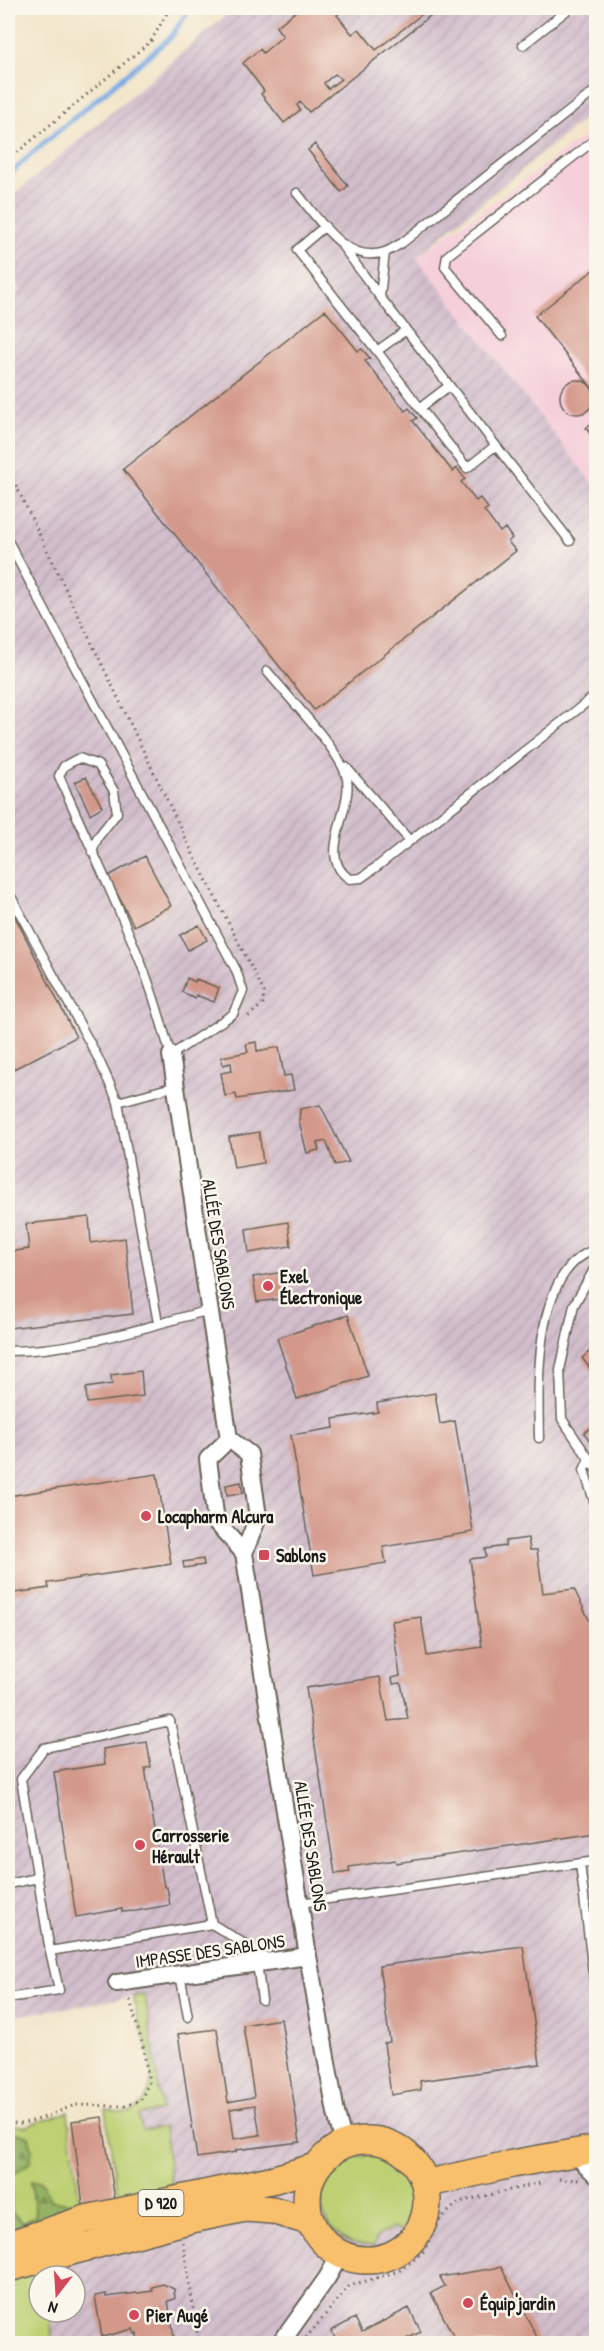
<svg xmlns="http://www.w3.org/2000/svg" width="604" height="2351" viewBox="0 0 604 2351" font-family="'Patrick Hand',sans-serif">
<style>
.built{fill:#f5cfda}
.industrial{fill:url(#industrial-furrows)}
.green{fill:#bdd073;stroke:#6c7648;stroke-width:1.5}
.forest{fill:url(#forest-firs);stroke:#596740;stroke-width:1.5}
.lines{fill:none;stroke-linecap:round;stroke-linejoin:round}
.stream{stroke:#77a9e3;stroke-width:5}
.building{fill:#d39889;fill-rule:evenodd}
.service-casing{stroke:#676259;stroke-width:11}
.minor-casing{stroke:#676259;stroke-width:20}
.primary-casing{stroke:#676259;stroke-width:30}
.path{stroke:#676259;stroke-width:3;stroke-dasharray:1.5 4.5;stroke-linecap:butt}
.service{stroke:#fff;stroke-width:8}
.minor{stroke:#fff;stroke-width:16}
.primary{stroke:#f8bf6c;stroke-width:27}
.poi-dot{fill:#d1495b;stroke:#fbf7ec;stroke-width:2}
.labels{text-anchor:middle;dominant-baseline:central;stroke-width:5;stroke-linejoin:round;paint-order:stroke}
.shield{fill:#fbf7ec;stroke:#5f5e5a;stroke-width:1.5}
.shield-label{font-size:16px;font-weight:bold;fill:#1c1c1c}
.street-label{font-size:18px;fill:#1c1c1c;stroke:#fbf7ec}
.poi-label{font-size:18px;font-weight:bold;fill:#1c1c1c;stroke:#fbf7ec;text-anchor:start}
</style>
<defs>
<pattern id="industrial-furrows" width="10" height="10" patternUnits="userSpaceOnUse" patternTransform="scale(1.5)"><rect width="10" height="10" fill="#d1bdcb"/><path d="M-1 1l2-2M0 10L10 0M9 11l2-2" fill="none" stroke="#b3a2ae"/></pattern>
<pattern id="forest-firs" width="22" height="20" patternUnits="userSpaceOnUse" patternTransform="scale(1.5)"><rect width="22" height="20" fill="#96b265"/><path d="M5 1l3.5 6h-7zM16 11l3.5 6h-7z" fill="#7a9052"/></pattern>
</defs>
<rect width="100%" height="100%" fill="#fbf7ec"/>
<filter id="ink" filterUnits="userSpaceOnUse"><feTurbulence type="fractalNoise" baseFrequency=".0167" numOctaves="2"/><feDisplacementMap in="SourceGraphic" scale="12" xChannelSelector="R" yChannelSelector="G"/><feConvolveMatrix kernelMatrix="1 2 1 2 8 2 1 2 1" color-interpolation-filters="sRGB"/></filter>
<filter id="wash" filterUnits="userSpaceOnUse"><feTurbulence type="fractalNoise" baseFrequency=".008" numOctaves="4" result="noise"/><feDisplacementMap in="SourceGraphic" scale="24" xChannelSelector="R" yChannelSelector="G"/><feGaussianBlur stdDeviation="1.35" result="paint"/><feColorMatrix in="noise" values="0 0 0 0 0 0 0 0 0 0 0 0 0 0 0 0 0 1.4 0 .05"/><feComposite in="paint" operator="in"/></filter>
<g filter="url(#wash)">
<rect width="100%" height="100%" fill="#f2e5c9"/>
<path class="built" d="M596,128V488L416,257Z"/>
<path class="industrial" d="M235,8H596V109L416,257L596,488V2343H52L51,2312H75V2276H50V2263L169,2235L172,2183L164,2127L141,2131L139,2114L161,2110L145,1995L8,2017V309L19,290L8,252V200Z"/>
<path class="green" d="M145,1995L162,2110L139,2115L142,2130L164,2127L172,2189L118,2198L105,2109C112,2110 121,2113 127,2112C157,2105 153,2067 147,2045C142,2029 134,2013 134,1996Z
M68,2112L80,2205L50,2200L42,2182L31,2181L36,2216L24,2223L11,2212L10,2177L30,2162L17,2133L8,2139V2125L26,2126Z
M371,2155C412,2165 423,2196 402,2232L393,2228L377,2236L374,2246C306,2245 303,2159 371,2155Z
M50,2263V2276H39V2312H51L52,2343L8,2344V2284Z"/>
<path class="forest" d="M17,2133L29,2136L32,2150L30,2162L10,2177L11,2212L24,2223L36,2216L31,2181L42,2182L50,2200L80,2205L37,2224L8,2229V2139Z"/>
<g class="lines">
<path class="stream" d="M8,176L32,153L171,37L190,8"/>
</g>
<g id="blocks">
<path class="building" d="M300,8H344L337,15L352,34L359,29L376,50L430,8H440L309,112L300,102L297,105L300,110L284,123L261,94L264,91L243,63L260,49L263,53L283,36L276,27ZM335,74L341,79L328,89L324,83Z
M315,144L348,186L341,192L308,150Z
M596,268V393L535,316Z
M325,310L358,351L362,349L370,358L365,361L405,411L409,408L417,418L413,421L453,472L457,468L465,479L461,482L476,501L480,498L488,508L484,511L500,532L505,528L512,538L508,542L516,551L314,710L123,469Z
M560 397a17 17 0 1 1 34 0a17 17 0 1 1-34 0Z
M596,419V441L586,428Z
M86,777L102,807L90,814L75,782Z
M145,856L171,906L134,926L108,876Z
M8,903L76,1037L8,1072Z
M199,925L207,940L188,950L180,935Z
M187,978L195,982L196,979L219,988L214,1002L196,995L195,998L182,992Z
M256,1042L257,1051L279,1047L284,1076L291,1075L294,1090L237,1099L236,1094L225,1096L221,1073L232,1071L231,1063L223,1065L221,1057L248,1052L246,1044Z
M320,1105L326,1116L349,1162L335,1165L326,1141L317,1143L319,1150L307,1153L299,1121L300,1109Z
M259,1132L263,1163L234,1168L229,1137Z
M89,1217L91,1243L125,1238L133,1314L8,1328V1252L29,1249L26,1224Z
M288,1222L291,1246L249,1253L246,1229Z
M283,1272L288,1298L257,1302L253,1277Z
M348,1315L368,1376L297,1399L277,1338Z
M596,1346V1376L582,1358Z
M141,1371L143,1396L87,1403L86,1388L112,1384L111,1375Z
M435,1393L440,1424L455,1421L473,1532L383,1547L386,1563L314,1575L291,1435L334,1428L333,1419L378,1412L377,1403Z
M596,1424V1449L584,1433Z
M157,1474L171,1564L48,1583L49,1588L8,1594V1496Z
M241,1482L243,1493L227,1495L226,1485Z
M528,1538L530,1550H537L543,1593L574,1589L596,1634V1833L396,1863L395,1860L349,1867L350,1872L335,1874L306,1688L380,1677L388,1721L408,1719L401,1683L393,1684L392,1678L400,1676L392,1621L421,1617L427,1656L482,1647L470,1559L486,1557L485,1549L505,1546L506,1541Z
M203,1559L204,1565L184,1568L183,1562Z
M147,1742L151,1767L145,1768L164,1887H167L170,1905L136,1911L122,1912V1909L76,1917L54,1772L105,1764L103,1749Z
M523,1946L540,2064L420,2081L421,2090L391,2095L384,2043L390,2042L379,1966Z
M281,2019L300,2142L236,2150V2152L197,2158L178,2034L217,2029L228,2102L254,2097L243,2025ZM255,2105L260,2135L234,2139L230,2109Z
M102,2117L115,2200L83,2205L72,2121Z
M501,2267L540,2343H457L431,2293L445,2286L440,2277Z
M163,2284L174,2289L175,2299L168,2301L175,2343H138L137,2333L135,2334L133,2329L102,2337L95,2296L106,2294V2297L153,2291L152,2287Z
M409,2308L421,2332L398,2343H338L331,2331L355,2318L362,2332Z"/>
</g>
</g>
<g filter="url(#ink)">
<use href="#blocks" fill-opacity="0" stroke="#676259" stroke-width="1.5"/>
<g class="lines">
<defs>
<path id="service" d="M523,45L570,8
M297,193C319,219 345,265 385,252C391,250 396,246 402,243L596,90
M325,226L297,250L377,351L406,330L380,297L385,252
M343,247L380,297
M406,330L570,541
M502,336L445,267L447,256L596,139
M377,351L420,408L449,386
M420,408L467,468L495,446
M8,541L236,970L243,991L233,1014L171,1055C162,1027 155,998 144,971C119,905 87,841 59,776L64,766L79,758L98,765L114,791L117,813L98,837L92,852
M267,671C286,695 338,748 346,775C356,806 314,857 350,879L361,878L379,865L596,695
M346,767L410,841
M8,891L98,1058L118,1102L176,1086
M118,1102L158,1323
M596,1266L574,1305L560,1370L562,1419L596,1469
M8,1351C77,1351 143,1327 210,1310
M539,1438C538,1383 533,1270 596,1249
M589,1458L584,1470L596,1507
M580,1863L596,1999
M8,1884L38,1878
M300,1903L596,1861
M50,1951L21,1779L44,1748L170,1721L212,1924
M257,1963L262,2000
M180,1974L188,2017
M8,1998L59,1990L50,1951L212,1924L269,1959"/>
<path id="minor" d="M171,1055L229,1439L249,1454L258,1517L244,1553L308,1956L336,2113L344,2144
M229,1439L208,1459L216,1522L244,1553
M117,1983L308,1956
M573,2152L596,2175
M280,2344L327,2278L340,2255"/>
<path id="primary" d="M307 2200a60 60 0 1 1 120 0a60 60 0 1 1-120 0Z
M425,2184L512,2164L596,2149
M8,2245L86,2219L275,2179L316,2167
M8,2268L192,2219L245,2208L272,2210L309,2221"/>
</defs>
<use href="#service" class="service-casing"/>
<use href="#minor" class="minor-casing"/>
<use href="#primary" class="primary-casing"/>
<path class="path" d="M8,160L151,41L170,8
M8,278L13,293L8,295
M8,469L193,854L264,992L263,1004L245,1019
M8,2122L20,2124L40,2119L75,2105L125,2106L141,2100L149,2082L143,2047L129,1996
M559,2179L579,2180
M183,2242L199,2344
M306,2338L349,2286L399,2271L424,2251L440,2219L459,2202L540,2183"/>
<use href="#service" class="service"/>
<use href="#minor" class="minor"/>
<use href="#primary" class="primary"/>
</g>
</g>
<g class="poi-dot">
<circle cx="268" cy="1286" r="6"/>
<circle cx="146" cy="1516" r="6"/>
<rect x="258" y="1549" width="12" height="12" rx="3"/>
<circle cx="140" cy="1845" r="6"/>
<circle cx="468" cy="2303" r="6"/>
<circle cx="134" cy="2315" r="6"/>
</g>
<g class="labels">
<rect class="shield" x="138.5" y="2190" width="45" height="26" rx="4.5"/>
<g class="shield-label">
<text x="161" y="2203">D 920</text>
</g>
<g class="street-label">
<text transform="translate(219 1244) rotate(81)">ALLÉE DES SABLONS</text>
<text transform="translate(311 1846) rotate(81)">ALLÉE DES SABLONS</text>
<text transform="translate(210 1951) rotate(-8)">IMPASSE DES SABLONS</text>
</g>
<g class="poi-label">
<text x="280" y="1276">Exel<tspan x="280" dy="21">Électronique</tspan></text>
<text x="158" y="1516">Locapharm Alcura</text>
<text x="276" y="1555">Sablons</text>
<text x="152" y="1835">Carrosserie<tspan x="152" dy="21">Hérault</tspan></text>
<text x="480" y="2303">Équip'jardin</text>
<text x="146" y="2315">Pier Augé</text>
</g>
</g>
<rect width="604" height="2351" fill="none" stroke="#fbf7ec" stroke-width="30"/>
<g transform="translate(57 2294) rotate(197)"><circle r="28" fill="#fbf7ec" stroke="#a29f99" stroke-width="1.5"/>
<path d="M0-4.5L10 22L0 15L-10 22Z" fill="#d1495b"/>
<text y="-9" font-size="16" font-weight="bold" text-anchor="middle" fill="#1c1c1c">N</text>
</g>
</svg>
